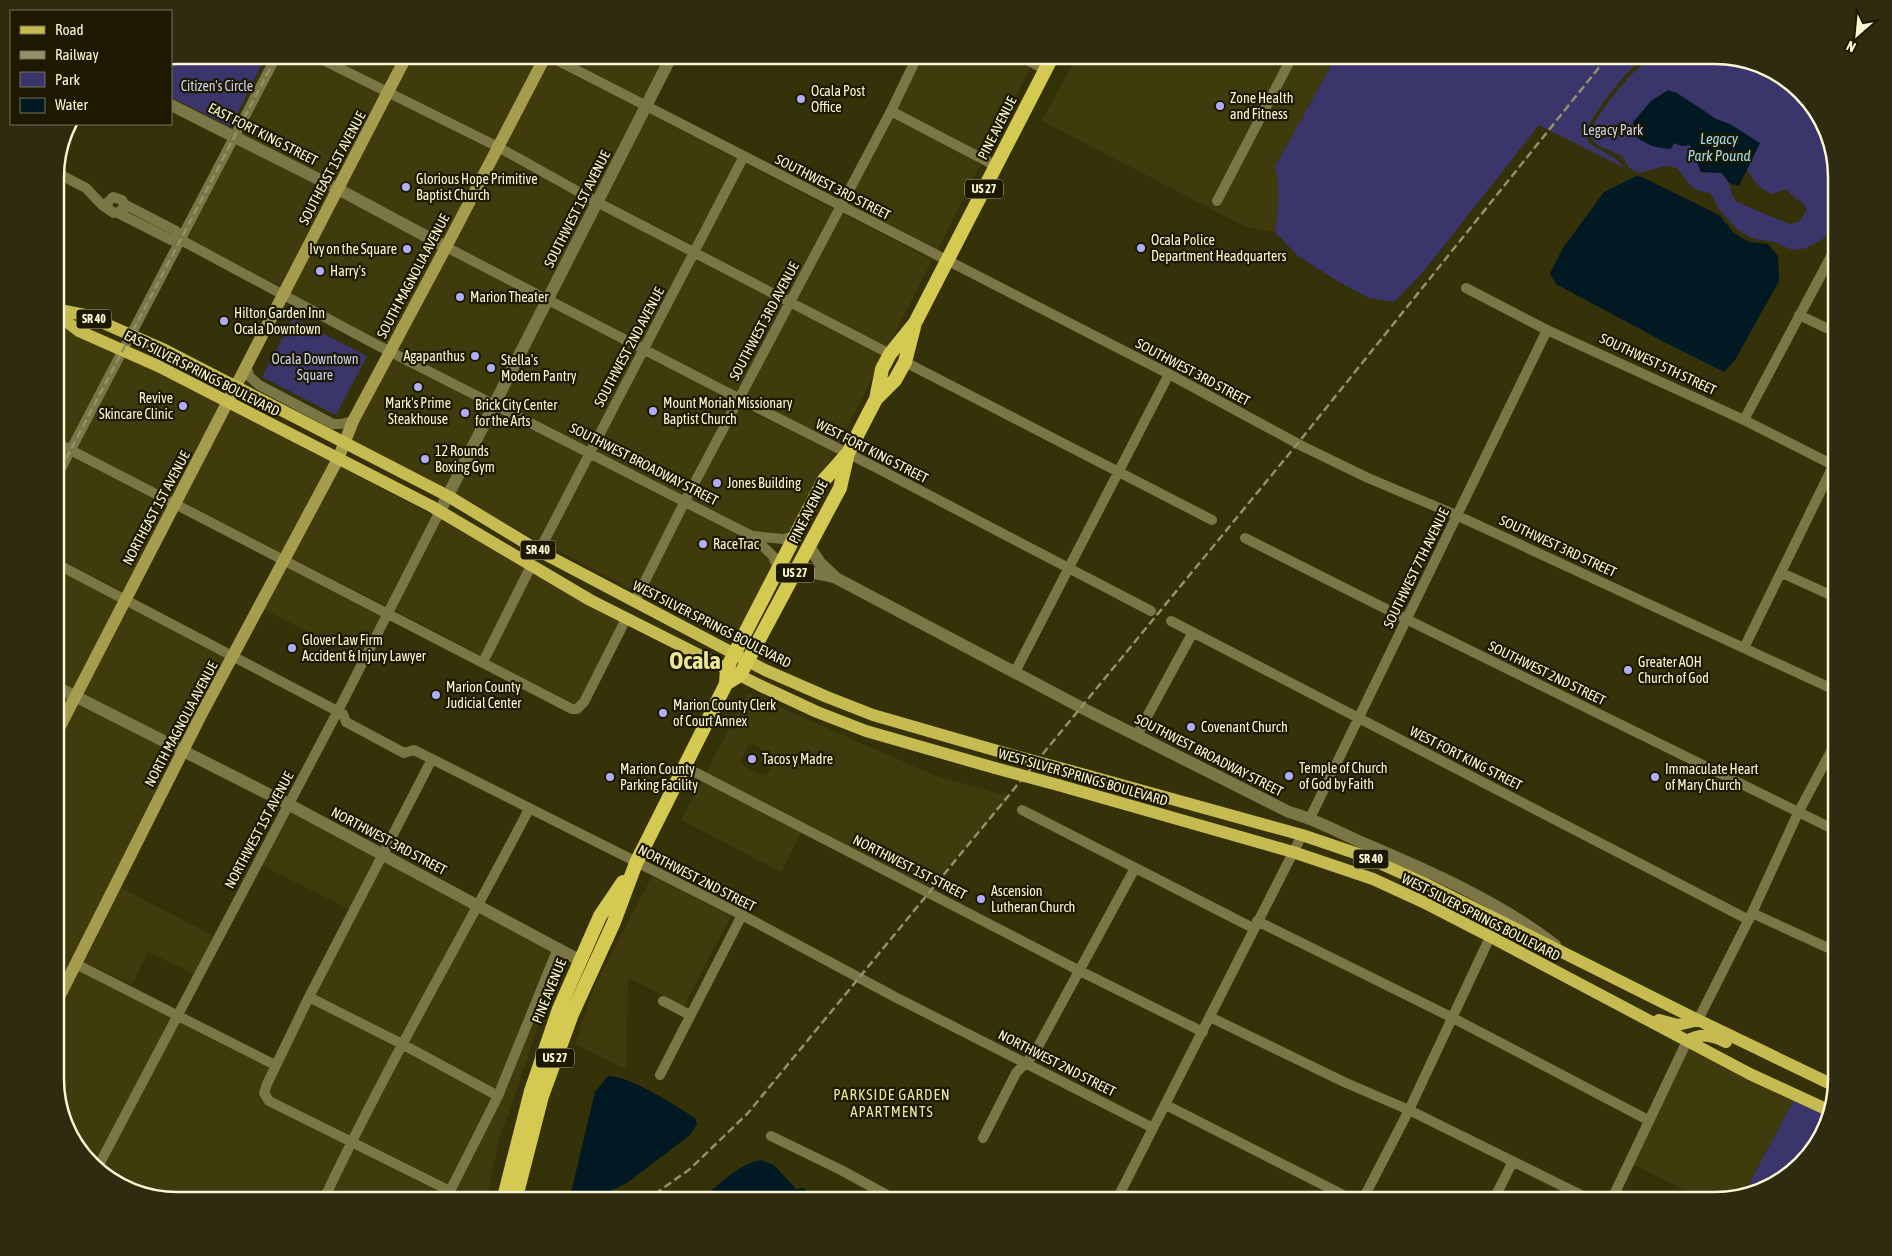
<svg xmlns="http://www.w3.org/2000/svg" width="1892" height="1256" viewBox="0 0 1892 1256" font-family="'Asap Condensed',sans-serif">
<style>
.built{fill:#403b0c;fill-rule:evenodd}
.green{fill:#3a366c;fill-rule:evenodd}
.water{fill:#011922}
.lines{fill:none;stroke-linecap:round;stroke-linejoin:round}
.minor{stroke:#7b7646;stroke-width:10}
.tertiary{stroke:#7b7646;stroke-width:12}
.secondary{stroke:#a59d4d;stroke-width:12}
.primary{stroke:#c6bb50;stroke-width:12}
.trunk{stroke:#d4c951;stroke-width:14}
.rail{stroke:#949069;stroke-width:2.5;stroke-dasharray:8 4;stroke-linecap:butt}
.primary-bridge{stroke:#c6bb50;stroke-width:12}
.poi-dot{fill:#afaefa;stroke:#1c1900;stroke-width:2}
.labels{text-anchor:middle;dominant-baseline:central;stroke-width:4.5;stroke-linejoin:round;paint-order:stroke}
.shield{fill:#1c1900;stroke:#b7b493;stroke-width:1}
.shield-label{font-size:12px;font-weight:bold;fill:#faf7d2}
.park-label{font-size:14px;fill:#cecff3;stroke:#1c1900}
.poi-label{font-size:14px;fill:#faf7d2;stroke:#1c1900;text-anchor:start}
.street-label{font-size:14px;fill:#faf7d2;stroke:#1c1900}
.water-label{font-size:15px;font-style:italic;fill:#9cdcf4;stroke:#1c1900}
.neighbourhood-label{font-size:15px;letter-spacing:1px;fill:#ece699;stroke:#1c1900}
.town-label{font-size:24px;font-weight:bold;fill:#ece699;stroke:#1c1900}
.rim{fill:none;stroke:#faf7d2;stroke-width:2.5}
</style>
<rect width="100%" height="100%" fill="#353108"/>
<path class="built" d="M283,55H302L382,95L336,182L241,135Z
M325,55H402L386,86Z
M413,55H536L540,57L496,141L395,90Z
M559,55H667L644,100Z
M923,55H1008L1031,67L986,155L897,108Z
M1077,55H1288L1211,203L1219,208L1298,55H1337L1275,167L1279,183V202L1275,232L1246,227L1042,121Z
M548,61L639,109L596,195L504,145Z
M390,99L491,150L445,240L344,187Z
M648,113L738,159L693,245L604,199Z
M893,117L981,164L937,251L847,204Z
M236,144L331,192L281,287L188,238Z
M499,154L591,204L546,292L453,245Z
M746,164L833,209L789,295L701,250Z
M339,196L440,250L388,345L289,292Z
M599,208L688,255L642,343L554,297Z
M842,213L932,260L888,347L797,300Z
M448,254L542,302L492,398L396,349Z
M696,259L784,304L737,392L650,347Z
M550,306L637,352L588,446L500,402Z
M792,309L883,357L839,443L745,396Z
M55,320L117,353L69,443L55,436Z
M125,356L221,405L174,498L77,448Z
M645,356L732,401L683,495L596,450Z
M391,358L487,407L446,489L351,439Z
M740,406L834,452L792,531L783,534L754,531L691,499Z
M229,409L331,462L281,553L182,502Z
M496,411L583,455L539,541L489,515L454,493Z
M73,457L169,507L124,592L55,557V490Z
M591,459L678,504L635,591L547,545Z
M339,466L432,515L386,606L290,557Z
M687,508L749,541L770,561L773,568L743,629L728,640L643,596Z
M441,520L525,568L481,655L394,610Z
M285,566L381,615L359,658L263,609Z
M55,569L119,601L74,690L55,680Z
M533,573L620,622L580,699L575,704L489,660Z
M127,605L227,658L181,744L82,694Z
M55,692L70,699L55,726Z
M748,693L936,776L1011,797L929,887L706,772ZM753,744L773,756L775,762L768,774L763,776L742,765L741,760L747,747Z
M78,703L176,753L55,995V746Z
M702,781L801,833L781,872L681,820Z
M289,811L375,857L349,909L261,865Z
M383,861L472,907L401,1038L315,994Z
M652,876L731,916L684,1006L628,978L627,1070L575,1044L594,987Z
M120,887L213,936L194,974L148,952L132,985L83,961Z
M480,912L552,950L496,1089L409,1042Z
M560,955L570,960L538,1027L500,1138L486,1201H450L504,1094Z
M78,970L171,1017L95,1163L103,1167L179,1021L269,1068L258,1093L259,1097L261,1098L267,1106L345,1145L318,1201H177L109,1181L71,1140L55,1087V1015Z
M311,1003L396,1047L349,1136L273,1097L269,1092L271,1085Z
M1689,1048L1794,1100L1744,1193L1745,1191L1737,1187L1732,1197L1716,1201H1707L1632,1164Z
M404,1051L492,1099L448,1184L358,1140Z
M353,1149L443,1194L440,1201H328Z"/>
<path class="green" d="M177,55H266L231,127L171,97V56Z
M1337,55H1676L1678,59C1668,57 1653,53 1644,58C1629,67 1595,111 1588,127C1586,132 1587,137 1588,142C1600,152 1616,155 1624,168L1539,125L1424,271L1394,302L1369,298L1339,282L1298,256L1275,232C1278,209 1281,189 1275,167Z
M1681,55H1715L1783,75L1821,116L1837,176V213L1831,230L1823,239L1806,248L1795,250L1787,248L1778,243L1752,238L1742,233L1736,228L1721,212L1710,193C1688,189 1690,184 1677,168L1666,166L1639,173L1629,168L1622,156L1599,146L1591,139C1591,136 1591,133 1591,131C1594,118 1636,64 1648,62C1660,59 1672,62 1684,64ZM1697,106L1716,119L1730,124L1759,143L1747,170C1754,181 1760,189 1772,194L1786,189L1792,196L1795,194L1794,198L1802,202L1807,210L1799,222L1789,224L1737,202L1732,195L1729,183L1722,173L1701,172L1690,145L1682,146L1674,143Z
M293,318L367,356L336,415L262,377Z
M1794,1100L1826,1115L1817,1147L1776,1185L1744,1193Z"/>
<path class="water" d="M1668,90L1677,93L1716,119L1730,124L1760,143L1739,186L1729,183L1722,173L1701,172L1690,145L1682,146L1674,143L1671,149C1655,148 1646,145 1634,135L1633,122L1651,101Z
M1636,176L1642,177L1719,215L1733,232L1740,237L1750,242L1768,244L1778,256L1779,281L1735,360L1724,372L1668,344L1556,284L1550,273L1563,248L1604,192Z
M608,1076C632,1077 673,1104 695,1118L697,1124L690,1135L627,1183L589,1201H569L595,1092Z
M761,1160L774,1165L796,1189L804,1188L811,1195L813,1201H698C716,1188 739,1163 761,1160Z"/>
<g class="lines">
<path class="minor" d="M313,55L498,147L597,202L890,354
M547,55L1169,374L1302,446L1368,478L1456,515L1837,691
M891,111L996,166
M55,172L86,188L102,205L114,213L122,211L124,204L122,200L113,197L107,203L108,207
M1217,201L1293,55
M124,204L176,231L181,240
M118,213L171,240H181L375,344L752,536L773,556L778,568
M446,247L734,396L877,468L1151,611
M1466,288L1547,330L1744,420L1837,467
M1799,315L1837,333
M905,362L1212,520
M246,366L250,377L259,385L333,424H340L353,421
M1744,420L1837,245
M55,442L572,709H577L584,702L626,619
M55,480L277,55
M753,536L783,539L795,536
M1245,538L1406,619L1837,831
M539,551L744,156
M55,563L343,714L346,722L404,753L414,750L742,915L895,997L1153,1128
M1782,573L1837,598
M635,601L685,501L891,111L918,55
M1171,621L1749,920
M1744,648L1836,460
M483,662L531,566
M1015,672L1169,374
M1137,735L1193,632
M432,759L309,997L267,1084L264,1093L269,1101L450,1191
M685,767L1080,971L1203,1032
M1022,810L1253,928
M1310,818L1547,330
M1752,913L1837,952
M1257,921L1453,1018L1648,1120
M76,964L275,1065
M309,997L402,1044L498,1096
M663,1001L690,1015
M1210,1017L1344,1082L1409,1110L1593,1201
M1698,1020L1752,913L1798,813L1837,740
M660,1075L742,915
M1166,1105L1355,1201
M771,1136L841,1170L898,1201
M983,1138L1016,1073L1034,1054L1135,868
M101,1161L342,703L440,511
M1738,1195L1739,1194
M323,1201C386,1067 461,940 529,809
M445,1201L498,1096L558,948
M1116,1201L1302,835
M1362,1201L1409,1110L1498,920
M1493,1201L1513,1161
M1611,1201L1687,1041"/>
<path class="tertiary" d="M1020,55L1046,69
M171,105L338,189L446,247
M440,511L672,55
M809,546L820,563L836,578L1086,710L1289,812C1315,819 1338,832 1363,843C1429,871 1498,901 1555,945
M792,578C809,571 817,573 833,577
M55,686L288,804L579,960"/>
<path class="secondary" d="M55,736L407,55
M55,1005L200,717L338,459L353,421L446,247L546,55"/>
<path class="primary" d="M55,309L85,315L165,350L448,496L539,551L765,670L827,697L873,715L1008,754
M55,313L79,331L158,366L431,506L590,600L759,685L817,712L866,731L995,768
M1071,771L1302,835L1364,856L1426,884L1698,1020L1835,1086
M1058,785L1293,852L1373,879L1423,902L1491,937L1750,1074L1828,1110
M1659,1020L1678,1025L1698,1020
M1687,1041C1701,1033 1711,1035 1726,1042"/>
<path class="trunk" d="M876,399L895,380L905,362L914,327
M727,683L740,675L840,488L848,453L876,399L882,369L890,354L915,323L1053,55
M503,1201L531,1091L559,1009L600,916L623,882
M515,1201L542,1096L572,1014L614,922L636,863L726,684L727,668L824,480L848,453"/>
<path class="rail" d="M55,480L277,55
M645,1201L690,1169L748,1113L1298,443L1609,55"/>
<path class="primary-bridge" d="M1008,754L1071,771
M995,768L1058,785"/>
</g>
<g class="poi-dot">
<circle cx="801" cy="99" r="5"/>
<circle cx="1220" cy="106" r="5"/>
<circle cx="406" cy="187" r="5"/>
<circle cx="1141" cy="248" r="5"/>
<circle cx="407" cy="249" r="5"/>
<circle cx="320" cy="271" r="5"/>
<circle cx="460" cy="297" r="5"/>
<circle cx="224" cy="321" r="5"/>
<circle cx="475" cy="356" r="5"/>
<circle cx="491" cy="368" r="5"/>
<circle cx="418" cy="387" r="5"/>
<circle cx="183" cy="406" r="5"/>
<circle cx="653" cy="411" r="5"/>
<circle cx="465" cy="413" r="5"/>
<circle cx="425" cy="459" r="5"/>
<circle cx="717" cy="483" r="5"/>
<circle cx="703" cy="544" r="5"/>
<circle cx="292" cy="648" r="5"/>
<circle cx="1628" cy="670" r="5"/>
<circle cx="436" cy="695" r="5"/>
<circle cx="663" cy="713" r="5"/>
<circle cx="1191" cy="727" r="5"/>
<circle cx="752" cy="759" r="5"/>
<circle cx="1289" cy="776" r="5"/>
<circle cx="610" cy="777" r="5"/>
<circle cx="1655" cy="777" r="5"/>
<circle cx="981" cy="899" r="5"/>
</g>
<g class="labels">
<g class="shield">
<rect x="965" y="179.5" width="38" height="19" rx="4"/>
<rect x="76.5" y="309.5" width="35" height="19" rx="4"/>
<rect x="520.5" y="540.5" width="35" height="19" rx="4"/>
<rect x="776" y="563.5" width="38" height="19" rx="4"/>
<rect x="1353.5" y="849.5" width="35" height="19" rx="4"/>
<rect x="536" y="1048.5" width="38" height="19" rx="4"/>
</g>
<g class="shield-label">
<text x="984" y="189">US 27</text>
<text x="94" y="319">SR 40</text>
<text x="538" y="550">SR 40</text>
<text x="795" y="573">US 27</text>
<text x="1371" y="859">SR 40</text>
<text x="555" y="1058">US 27</text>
</g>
<g class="park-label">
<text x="217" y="86">Citizen's Circle</text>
<text x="1613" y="130">Legacy Park</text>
<text x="315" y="359">Ocala Downtown<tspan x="315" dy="16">Square</tspan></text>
</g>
<g class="poi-label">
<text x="811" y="91">Ocala Post<tspan x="811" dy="16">Office</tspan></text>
<text x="1230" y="98">Zone Health<tspan x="1230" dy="16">and Fitness</tspan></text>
<text x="416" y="179">Glorious Hope Primitive<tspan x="416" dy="16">Baptist Church</tspan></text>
<text x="1151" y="240">Ocala Police<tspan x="1151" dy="16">Department Headquarters</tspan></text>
<text x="397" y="249" text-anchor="end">Ivy on the Square</text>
<text x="330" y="271">Harry's</text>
<text x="470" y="297">Marion Theater</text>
<text x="234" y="313">Hilton Garden Inn<tspan x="234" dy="16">Ocala Downtown</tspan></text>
<text x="465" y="356" text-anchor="end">Agapanthus</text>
<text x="501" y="360">Stella's<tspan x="501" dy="16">Modern Pantry</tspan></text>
<text x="173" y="398" text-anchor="end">Revive<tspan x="173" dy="16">Skincare Clinic</tspan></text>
<text x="418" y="403" text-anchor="middle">Mark's Prime<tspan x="418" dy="16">Steakhouse</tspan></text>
<text x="663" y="403">Mount Moriah Missionary<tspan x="663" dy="16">Baptist Church</tspan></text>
<text x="475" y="405">Brick City Center<tspan x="475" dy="16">for the Arts</tspan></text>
<text x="435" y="451">12 Rounds<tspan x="435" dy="16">Boxing Gym</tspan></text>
<text x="727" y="483">Jones Building</text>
<text x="713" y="544">RaceTrac</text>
<text x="302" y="640">Glover Law Firm<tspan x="302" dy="16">Accident &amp; Injury Lawyer</tspan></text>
<text x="1638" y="662">Greater AOH<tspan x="1638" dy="16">Church of God</tspan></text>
<text x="446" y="687">Marion County<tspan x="446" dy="16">Judicial Center</tspan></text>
<text x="673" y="705">Marion County Clerk<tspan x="673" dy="16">of Court Annex</tspan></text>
<text x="1201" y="727">Covenant Church</text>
<text x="762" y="759">Tacos y Madre</text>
<text x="1299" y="768">Temple of Church<tspan x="1299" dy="16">of God by Faith</tspan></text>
<text x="620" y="769">Marion County<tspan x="620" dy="16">Parking Facility</tspan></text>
<text x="1665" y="769">Immaculate Heart<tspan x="1665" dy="16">of Mary Church</tspan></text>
<text x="991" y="891">Ascension<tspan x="991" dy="16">Lutheran Church</tspan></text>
</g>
<g class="street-label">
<text transform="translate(997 128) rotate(-63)">PINE AVENUE</text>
<text transform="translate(263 134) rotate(27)">EAST FORT KING STREET</text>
<text transform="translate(332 168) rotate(-62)">SOUTHEAST 1ST AVENUE</text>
<text transform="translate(833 187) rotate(27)">SOUTHWEST 3RD STREET</text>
<text transform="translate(577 209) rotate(-63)">SOUTHWEST 1ST AVENUE</text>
<text transform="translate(413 276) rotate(-62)">SOUTH MAGNOLIA AVENUE</text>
<text transform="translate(764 321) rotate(-62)">SOUTHWEST 3RD AVENUE</text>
<text transform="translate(629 347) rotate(-62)">SOUTHWEST 2ND AVENUE</text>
<text transform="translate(1658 364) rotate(25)">SOUTHWEST 5TH STREET</text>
<text transform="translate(1193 372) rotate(28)">SOUTHWEST 3RD STREET</text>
<text transform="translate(202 373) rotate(27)">EAST SILVER SPRINGS BOULEVARD</text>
<text transform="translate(872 451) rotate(27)">WEST FORT KING STREET</text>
<text transform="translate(644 464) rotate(27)">SOUTHWEST BROADWAY STREET</text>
<text transform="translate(156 508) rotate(-62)">NORTHEAST 1ST AVENUE</text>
<text transform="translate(808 512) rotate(-63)">PINE AVENUE</text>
<text transform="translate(1558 546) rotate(25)">SOUTHWEST 3RD STREET</text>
<text transform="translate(1416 568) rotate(-64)">SOUTHWEST 7TH AVENUE</text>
<text transform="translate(712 624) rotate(27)">WEST SILVER SPRINGS BOULEVARD</text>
<text transform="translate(1547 673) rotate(26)">SOUTHWEST 2ND STREET</text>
<text transform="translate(181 724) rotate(-62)">NORTH MAGNOLIA AVENUE</text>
<text transform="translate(1209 755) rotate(27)">SOUTHWEST BROADWAY STREET</text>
<text transform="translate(1466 758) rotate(27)">WEST FORT KING STREET</text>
<text transform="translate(1083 777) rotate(16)">WEST SILVER SPRINGS BOULEVARD</text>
<text transform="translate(259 830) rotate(-62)">NORTHWEST 1ST AVENUE</text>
<text transform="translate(389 841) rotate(28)">NORTHWEST 3RD STREET</text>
<text transform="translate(910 867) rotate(27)">NORTHWEST 1ST STREET</text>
<text transform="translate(697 878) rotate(27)">NORTHWEST 2ND STREET</text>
<text transform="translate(1481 917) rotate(27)">WEST SILVER SPRINGS BOULEVARD</text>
<text transform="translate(549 991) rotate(-68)">PINE AVENUE</text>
<text transform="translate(1057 1063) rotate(27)">NORTHWEST 2ND STREET</text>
</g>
<g class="water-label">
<text x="1719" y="138">Legacy<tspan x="1719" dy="17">Park Pound</tspan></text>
</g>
<g class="neighbourhood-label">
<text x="892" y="1094">PARKSIDE GARDEN<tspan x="892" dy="17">APARTMENTS</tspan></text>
</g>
<g class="town-label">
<text x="695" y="660">Ocala</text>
</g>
</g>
<path d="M0 0H1892V1256H0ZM177 64H1715A113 113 0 0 1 1828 177V1079A113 113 0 0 1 1715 1192H177A113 113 0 0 1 64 1079V177A113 113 0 0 1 177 64Z" fill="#2e2b11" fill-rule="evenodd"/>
<path class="rim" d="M177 64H1715A113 113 0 0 1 1828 177V1079A113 113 0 0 1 1715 1192H177A113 113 0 0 1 64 1079V177A113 113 0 0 1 177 64Z"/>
<rect x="10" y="10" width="162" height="115" fill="#1c1900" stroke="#757254"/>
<rect x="20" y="26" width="25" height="8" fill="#c6bb50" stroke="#757254"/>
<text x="55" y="35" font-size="15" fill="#faf7d2">Road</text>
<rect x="20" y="51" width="25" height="8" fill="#949069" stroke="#757254"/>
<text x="55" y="60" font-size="15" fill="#faf7d2">Railway</text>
<rect x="20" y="72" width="25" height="15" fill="#3a366c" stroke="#757254"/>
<text x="55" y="85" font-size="15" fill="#faf7d2">Park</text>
<rect x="20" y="98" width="25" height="15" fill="#011922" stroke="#757254"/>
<text x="55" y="110" font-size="15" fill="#faf7d2">Water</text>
<g transform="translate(1857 35) rotate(207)" stroke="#1c1900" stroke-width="4" paint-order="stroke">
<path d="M0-4L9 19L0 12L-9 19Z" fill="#faf7d2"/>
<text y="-8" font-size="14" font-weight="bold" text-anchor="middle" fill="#faf7d2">N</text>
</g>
</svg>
